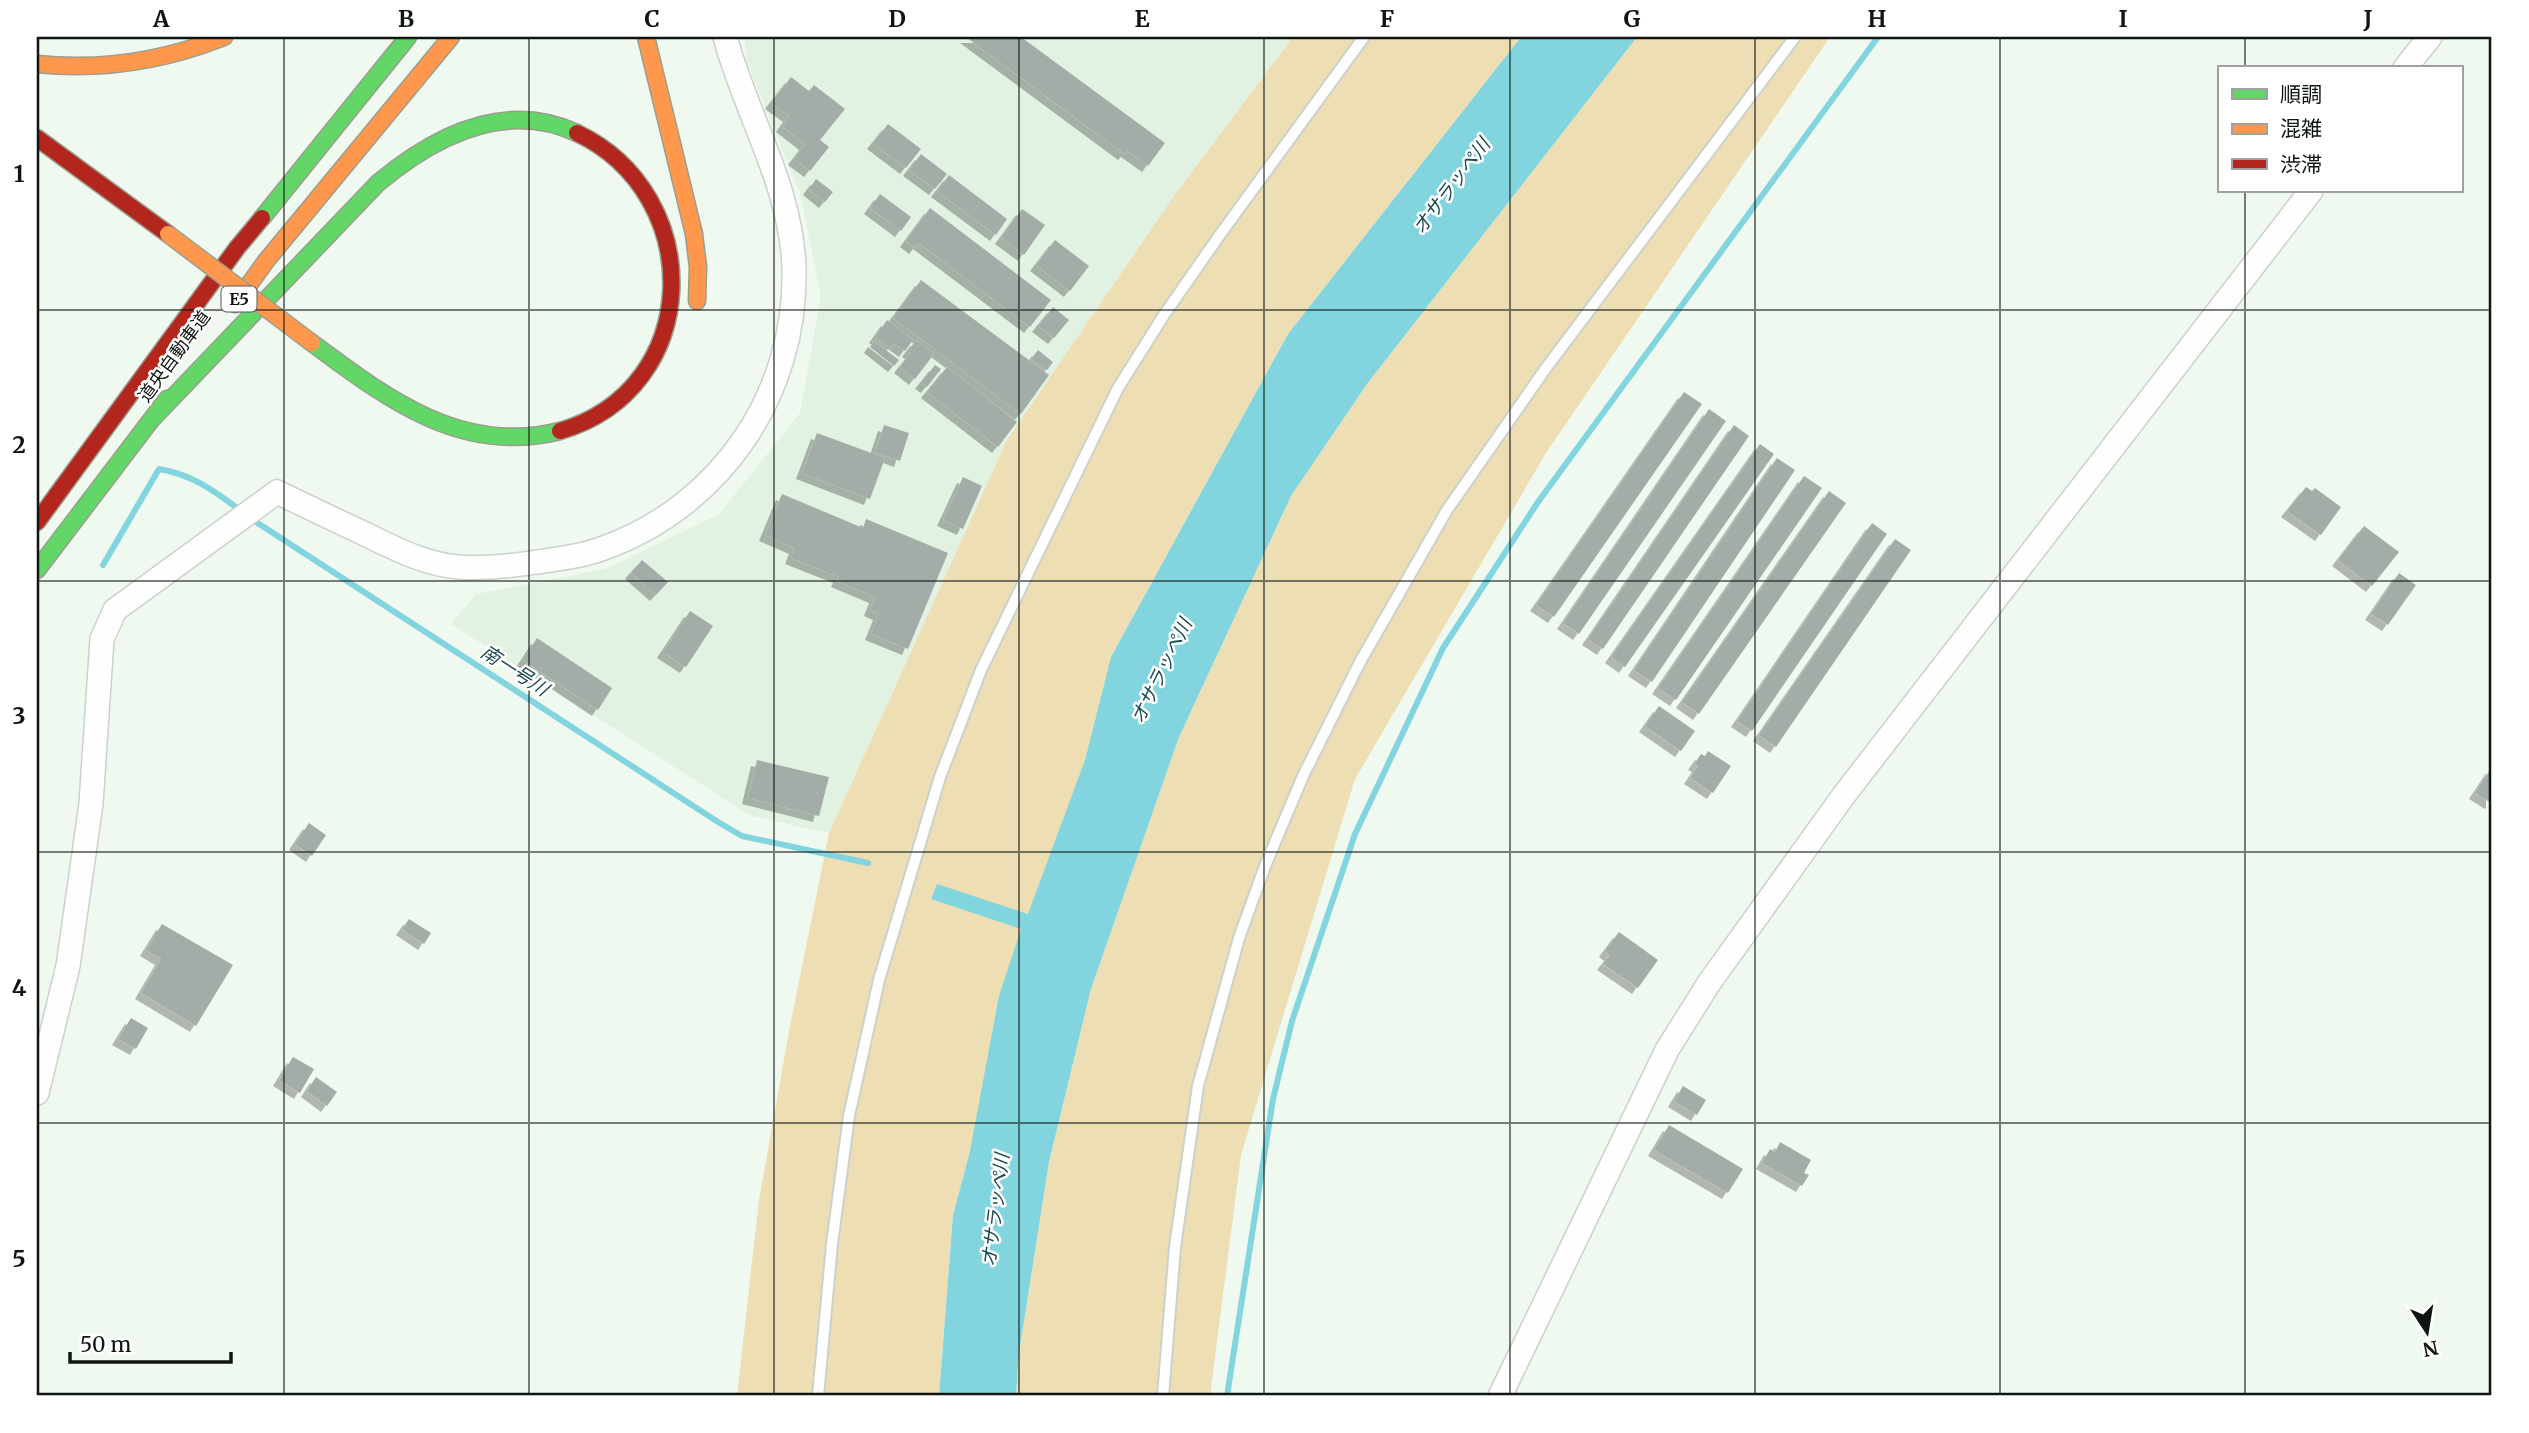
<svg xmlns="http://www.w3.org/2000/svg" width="2529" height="1433" viewBox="0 0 2529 1433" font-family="Merriweather,'Noto Sans JP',serif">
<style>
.built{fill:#e1f2e2}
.green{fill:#eedeb4}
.water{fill:#82d5df}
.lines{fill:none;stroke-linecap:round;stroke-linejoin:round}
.stream{stroke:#82d5df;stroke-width:6}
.building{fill:#a4aca7;filter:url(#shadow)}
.lane-casing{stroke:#cbd1cb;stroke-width:14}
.street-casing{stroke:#cbd1cb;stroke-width:26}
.fast-casing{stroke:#999e8f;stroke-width:19}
.slow-casing{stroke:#999e8f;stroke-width:19}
.jam-casing{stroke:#999e8f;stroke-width:19}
.lane{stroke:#fdfefd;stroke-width:10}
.street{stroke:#fdfefd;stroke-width:23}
.fast{stroke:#63d668;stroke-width:16}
.slow{stroke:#ff974d;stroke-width:16}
.jam{stroke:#b3261e;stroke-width:16}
.slow-bridge-casing{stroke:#999e8f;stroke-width:19;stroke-linecap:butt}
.slow-bridge{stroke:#ff974d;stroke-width:16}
.grid{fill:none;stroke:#0f1510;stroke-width:2;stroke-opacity:0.55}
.labels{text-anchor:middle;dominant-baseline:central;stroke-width:5;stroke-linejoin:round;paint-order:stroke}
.shield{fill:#fff;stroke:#575b58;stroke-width:2}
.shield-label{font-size:16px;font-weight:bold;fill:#0f1510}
.street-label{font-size:18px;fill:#0f1510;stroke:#fff}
.water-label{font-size:19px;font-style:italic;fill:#164950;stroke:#fff}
.neatline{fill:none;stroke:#0f1510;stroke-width:2.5}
.grid-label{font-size:23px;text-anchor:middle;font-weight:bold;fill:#0f1510}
</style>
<defs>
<filter id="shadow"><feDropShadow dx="-6" dy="6" stdDeviation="0" flood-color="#0004"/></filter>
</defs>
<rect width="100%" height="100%" fill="#f0f9f0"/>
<path class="built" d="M744,37H1293L1174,196L1007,440L829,833L751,816L451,624L476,594L606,569L719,514L800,413L821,296L800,193L747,62Z"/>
<path class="green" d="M1293,37H1521L1288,334L1111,657L1085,760L970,1151L953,1215L939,1396H737L759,1200L790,1026L829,833L1007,440L1174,196Z
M1637,37H1830L1546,453L1355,779L1241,1155L1210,1396H1016L1019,1353L1049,1162L1091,989L1179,737L1291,496L1367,384Z"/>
<path class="water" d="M1521,37H1637L1367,384L1291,496L1179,737L1091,989L1049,1162L1019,1353L1016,1396H939L953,1215L970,1151L999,996L1021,929L931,899L937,884L1028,914L1085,760L1111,657L1288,334Z"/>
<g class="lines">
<path class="stream" d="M250,518L718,822L742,836L868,863
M103,565L159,469C191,474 215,491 241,511
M1227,1396L1273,1099L1292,1021L1355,834L1443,648L1538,502L1878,37"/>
</g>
<path class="building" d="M966,37H1021L1165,143L1148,166L1127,151L1124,154Z
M791,77L809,91L814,85L845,109L820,140L829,147L810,171L794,159L805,144L782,126L789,116L771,103Z
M888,124L921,149L906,168L873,143Z
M921,154L947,174L935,189L909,170Z
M949,175L1007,219L996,235L937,191Z
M816,179L833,192L825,202L809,189Z
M880,194L911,217L901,231L870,208Z
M930,208L1051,300L1030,327L919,243L915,248L906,241Z
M1022,209L1045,225L1024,255L1001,238Z
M1055,240L1089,266L1070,291L1036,265Z
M921,280L1049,375L1021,414L893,318Z
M1053,307L1069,320L1054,338L1038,326Z
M887,320L913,340L905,351L894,343L890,348L875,337Z
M916,340L934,354L915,379L900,367L911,353L908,351Z
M874,341L899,360L894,366L870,347Z
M1038,350L1053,362L1047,370L1031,359Z
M935,365L941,369L927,387L921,383Z
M947,367L1017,422L998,447L927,392Z
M1684,392L1702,404L1554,617L1536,605Z
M1709,409L1726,421L1579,634L1563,623Z
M884,425L909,433L900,461L875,452Z
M1734,425L1749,436L1603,649L1588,639Z
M817,433L885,458L870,499L802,473Z
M1760,444L1774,454L1625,667L1611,657Z
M1777,458L1795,470L1652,682L1634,670Z
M1804,476L1822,488L1676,700L1658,688Z
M963,477L982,486L963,529L943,520Z
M2306,487L2312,491L2315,488L2341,507L2321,535L2287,511Z
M1829,491L1846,503L1699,714L1682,702Z
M782,494L863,528L866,519L948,553L908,649L871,634L879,614L870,610L875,597L837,581L839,577L791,558L795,548L765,535Z
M1872,523L1887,534L1752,731L1737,721Z
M2364,526L2399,552L2372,586L2338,560Z
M1895,539L1911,550L1776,747L1759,735Z
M642,560L668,582L656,595L631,573Z
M2399,573L2416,585L2388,625L2371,614Z
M690,611L713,626L686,667L663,652Z
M537,638L612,688L598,710L523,660Z
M1659,706L1695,731L1681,751L1645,726Z
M1708,751L1731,766L1713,793L1690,778L1698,766L1694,764L1701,754L1705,756Z
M757,760L829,777L819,816L748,798Z
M2492,767V802L2491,803L2475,793Z
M309,823L326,835L312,856L295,844Z
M409,919L431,933L424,944L402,929Z
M162,924L233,965L196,1026L141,993L161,959L146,950Z
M1619,932L1658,960L1638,988L1603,964L1610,955L1605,951Z
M131,1018L148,1028L136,1049L118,1039Z
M293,1057L314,1069L300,1093L279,1080Z
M316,1077L337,1092L327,1106L307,1091Z
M1683,1086L1706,1100L1697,1115L1674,1101Z
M1669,1125L1743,1169L1728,1193L1654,1150Z
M1780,1142L1811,1160L1804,1173L1809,1175L1802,1186L1762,1163L1770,1149L1775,1152Z"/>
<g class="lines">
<defs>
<path id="lane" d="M818,1396L832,1244L849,1116L879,980L940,777L981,670L1118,388L1164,315L1219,236L1364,37
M1163,1396L1175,1247L1198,1086L1239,938L1265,866L1303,776L1360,662L1447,510L1546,368L1795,37"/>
<path id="street" d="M2405,68L2430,37
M37,1093L68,966L91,804L102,639L115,610L277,492C306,506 335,520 363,533C394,548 424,564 458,567C484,569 511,566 537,562C559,559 583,556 604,548C722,505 797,393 794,269C792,187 746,115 725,37
M1500,1396L1667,1050L1709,983L1844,795L2311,191"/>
<path id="fast" d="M262,218L408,37
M312,343C386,398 462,456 560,431
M153,418L378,183C433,137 504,99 577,133
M37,570L167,399"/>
<path id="slow" d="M646,37L694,234L698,267L697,301
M37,64C103,71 163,61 224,37
M235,304L266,261L451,37"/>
<path id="jam" d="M37,138L168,234
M560,431C704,389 707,195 577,133
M37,522L237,248L262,218"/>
</defs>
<use href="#lane" class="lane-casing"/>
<use href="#street" class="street-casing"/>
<use href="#fast" class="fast-casing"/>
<use href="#slow" class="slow-casing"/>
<use href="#jam" class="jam-casing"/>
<use href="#lane" class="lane"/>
<use href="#street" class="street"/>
<use href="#fast" class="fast"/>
<use href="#slow" class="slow"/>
<use href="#jam" class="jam"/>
<defs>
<path id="slow-bridge" d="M168,234L312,343"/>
</defs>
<use href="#slow-bridge" class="slow-bridge-casing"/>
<use href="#slow-bridge" class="slow-bridge"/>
</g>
<path class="grid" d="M284,37V1396M529,37V1396M774,37V1396M1019,37V1396M1264,37V1396M1510,37V1396M1755,37V1396M2000,37V1396M2245,37V68M2245,191V1396M37,310H2492M37,581H2492M37,852H2492M37,1123H2492"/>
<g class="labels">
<rect class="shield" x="221.5" y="286.5" width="35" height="25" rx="5"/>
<g class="shield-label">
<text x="239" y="299">E5</text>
</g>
<g class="street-label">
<text transform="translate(174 356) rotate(-54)">道央自動車道</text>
</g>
<g class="water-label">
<text transform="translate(1451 186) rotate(-53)">オサラッペ川</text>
<text transform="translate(515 670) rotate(33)">南一号川</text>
<text transform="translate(1161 671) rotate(-64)">オサラッペ川</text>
<text transform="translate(995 1210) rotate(-83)">オサラッペ川</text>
</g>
</g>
<rect width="2529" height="1433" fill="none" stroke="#ffffff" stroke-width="77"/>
<rect x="2218" y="66" width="245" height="126" fill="#ffffff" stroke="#9fa19f" stroke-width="2"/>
<rect x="2232" y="89" width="35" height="10" fill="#63d668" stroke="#9fa19f" stroke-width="2"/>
<text x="2280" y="102" font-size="21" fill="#0f1510">順調</text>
<rect x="2232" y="124" width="35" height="10" fill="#ff974d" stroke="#9fa19f" stroke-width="2"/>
<text x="2280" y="136" font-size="21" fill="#0f1510">混雑</text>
<rect x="2232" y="159" width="35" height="10" fill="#b3261e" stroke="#9fa19f" stroke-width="2"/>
<text x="2280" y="172" font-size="21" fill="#0f1510">渋滞</text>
<g transform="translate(2427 1332) rotate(168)" stroke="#ffffff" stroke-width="5" paint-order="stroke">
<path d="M0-5L12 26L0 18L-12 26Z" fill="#0f1510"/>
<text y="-10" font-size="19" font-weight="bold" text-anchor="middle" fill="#0f1510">N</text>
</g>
<path d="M70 1352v10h161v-10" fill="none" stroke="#0f1510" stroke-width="3.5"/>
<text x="80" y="1352" font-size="21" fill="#0f1510" stroke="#ffffff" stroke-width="5" paint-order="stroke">50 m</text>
<rect x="38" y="38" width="2452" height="1356" class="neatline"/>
<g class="grid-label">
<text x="161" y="27">A</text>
<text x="406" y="27">B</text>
<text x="652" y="27">C</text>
<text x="897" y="27">D</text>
<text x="1142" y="27">E</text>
<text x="1387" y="27">F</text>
<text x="1632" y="27">G</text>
<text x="1877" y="27">H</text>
<text x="2123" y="27">I</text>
<text x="2368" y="27">J</text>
<text x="19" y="182">1</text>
<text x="19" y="453">2</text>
<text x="19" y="724">3</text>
<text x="19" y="996">4</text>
<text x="19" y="1267">5</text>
</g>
</svg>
